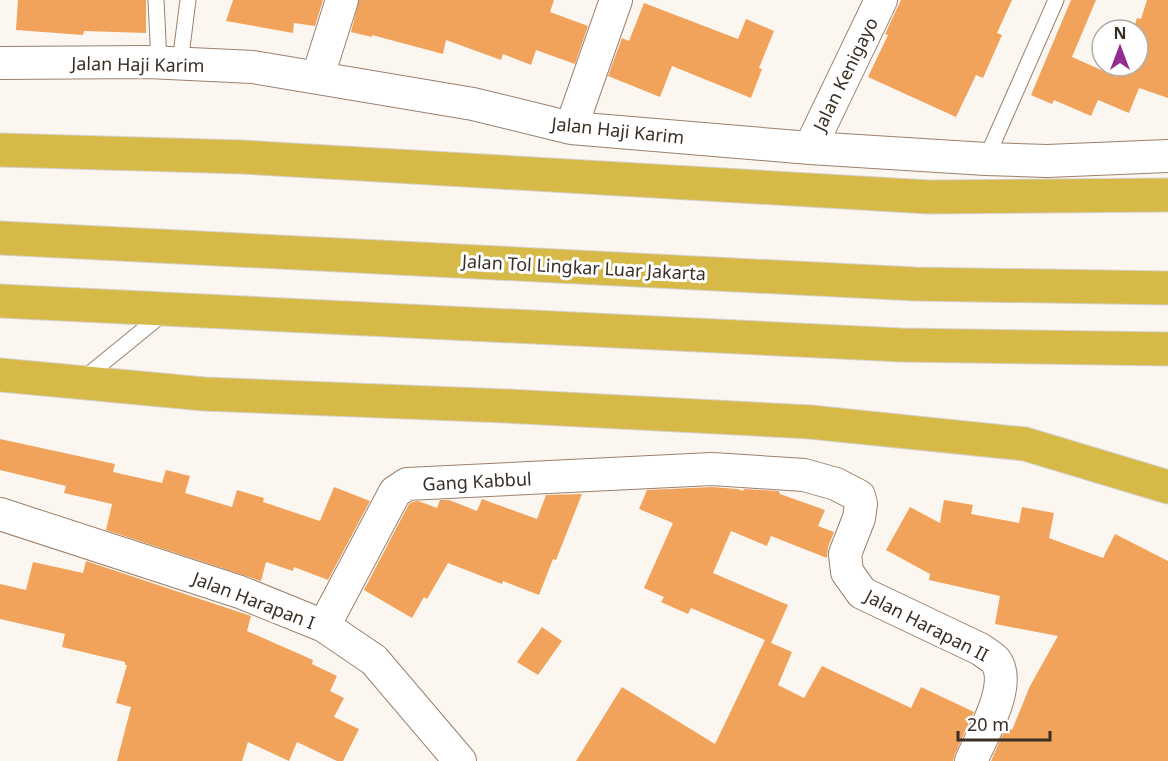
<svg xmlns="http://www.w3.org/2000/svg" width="1168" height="761" viewBox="0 0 1168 761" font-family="'Noto Sans',sans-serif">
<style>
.building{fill:#f1a35c}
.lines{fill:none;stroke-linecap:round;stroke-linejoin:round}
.service-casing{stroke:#9b806b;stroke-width:17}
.minor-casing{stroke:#9b806b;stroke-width:34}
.motorway-casing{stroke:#d4d1cf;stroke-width:35}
.service{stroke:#fff;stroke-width:15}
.minor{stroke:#fff;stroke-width:32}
.motorway{stroke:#d6b947;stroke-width:33}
.labels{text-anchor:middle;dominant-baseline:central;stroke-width:6;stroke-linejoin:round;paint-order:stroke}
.street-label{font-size:18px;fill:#3a2f25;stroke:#fff}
</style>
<rect width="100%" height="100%" fill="#fcf6f1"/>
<path class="building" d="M18,0H146V33L84,31L83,35L16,30Z
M233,0H323L315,26L294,23L293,33L226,21Z
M359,0H554L550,12L588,26L575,64L536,50L531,65L503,54L501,60L446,40L443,54L372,35V37L351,32Z
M901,0H1012L997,33L1002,35L983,78L976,75L956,117L868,77L888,35L885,34Z
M1071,0H1096L1072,57L1117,77L1121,66H1138V30H1133L1137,18L1141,19L1147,0H1168V98L1139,88L1129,113L1098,100L1091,116L1054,100L1052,104L1031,95Z
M644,3L738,39L746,19L774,31L759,68L762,69L751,98L672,66L660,97L608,76L622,38L629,41Z
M0,439L115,464L113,472L162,483L166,470L190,476L185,493L232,507L237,490L264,498L263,502L320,521L334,487L370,501L328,580L294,567L293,571L266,562L261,581L106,530L112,504L64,493L66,486L0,470Z
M712,487L737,489L743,491L744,489L779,491L780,494L825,510L818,526L834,532L828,547L827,558L771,536L767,546L731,531L713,573L788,605L771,643L792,652L778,685L804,698L822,666L911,708L921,687L974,712L955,754L953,761H576L622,687L715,744L765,640L691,608L688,614L661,602L664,597L644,588L673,523L639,509L647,490Z
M582,494L556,560L553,559L539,595L503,581L502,584L448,563L427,599L424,597L412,618L364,590L409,504L413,502L418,501L437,508L440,500H449L477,511L482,499L537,519L546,495Z
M944,500L973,505L971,514L1019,523L1022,507L1054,513L1049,538L1103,558L1115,534L1168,561V761H991L1006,727L1012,730L1030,686L1058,636L995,624L1000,596L929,580L930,574L886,550L910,507L940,523Z
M86,561L251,616L247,631L313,660L312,664L337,676L330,691L344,698L334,717L359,729L343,761H337L297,742L289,761L248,742L242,761H117L131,707L116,703L127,665H125V662L62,647L65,634L0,619V584L26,590L33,562L83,573Z
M542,627L562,641L538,675L517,662Z"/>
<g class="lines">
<defs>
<path id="service" d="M156,0L159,62
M180,63L188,0
M986,159L1056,0
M83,379L164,313"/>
<path id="minor" d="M0,63L148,62L253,67L473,104L571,128L810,148L986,159L1047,161L1168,156
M318,76L342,0
M571,128L616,0
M810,148L881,0
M0,514L240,592L324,626L374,660L460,761
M324,626L395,492L407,484L712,469L804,475L836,484L859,496L861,504L859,518L845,554L847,572L862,593L980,649C984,652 991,656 995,660C1014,684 981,737 971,761"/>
<path id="motorway" d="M0,150L242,157L929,197L1168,195
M0,238L915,284L1168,288
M0,301L901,345L1168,349
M0,375L204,394L506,406L810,422L1025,444L1168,487"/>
</defs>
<use href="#service" class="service-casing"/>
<use href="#minor" class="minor-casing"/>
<use href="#motorway" class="motorway-casing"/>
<use href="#service" class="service"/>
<use href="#minor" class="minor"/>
<use href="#motorway" class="motorway"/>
</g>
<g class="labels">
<g class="street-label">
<text transform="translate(138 64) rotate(1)">Jalan Haji Karim</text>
<text transform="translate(845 74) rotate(-64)">Jalan Kenigayo</text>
<text transform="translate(618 130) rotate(6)">Jalan Haji Karim</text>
<text transform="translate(584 267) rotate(3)">Jalan Tol Lingkar Luar Jakarta</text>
<text transform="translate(477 481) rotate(-3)">Gang Kabbul</text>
<text transform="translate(254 600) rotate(21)">Jalan Harapan I</text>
<text transform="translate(927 625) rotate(27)">Jalan Harapan II</text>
</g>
</g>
<g transform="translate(1120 48)"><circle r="28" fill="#ffffff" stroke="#b0aca8" stroke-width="1.5"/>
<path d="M0-4.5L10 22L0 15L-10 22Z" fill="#942c90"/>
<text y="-9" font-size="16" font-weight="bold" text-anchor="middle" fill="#3a2f25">N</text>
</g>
<path d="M958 731v9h92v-9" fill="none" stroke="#3a2f25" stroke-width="3"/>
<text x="967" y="731" font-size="18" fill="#3a2f25" stroke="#ffffff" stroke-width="4.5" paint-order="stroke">20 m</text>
</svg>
